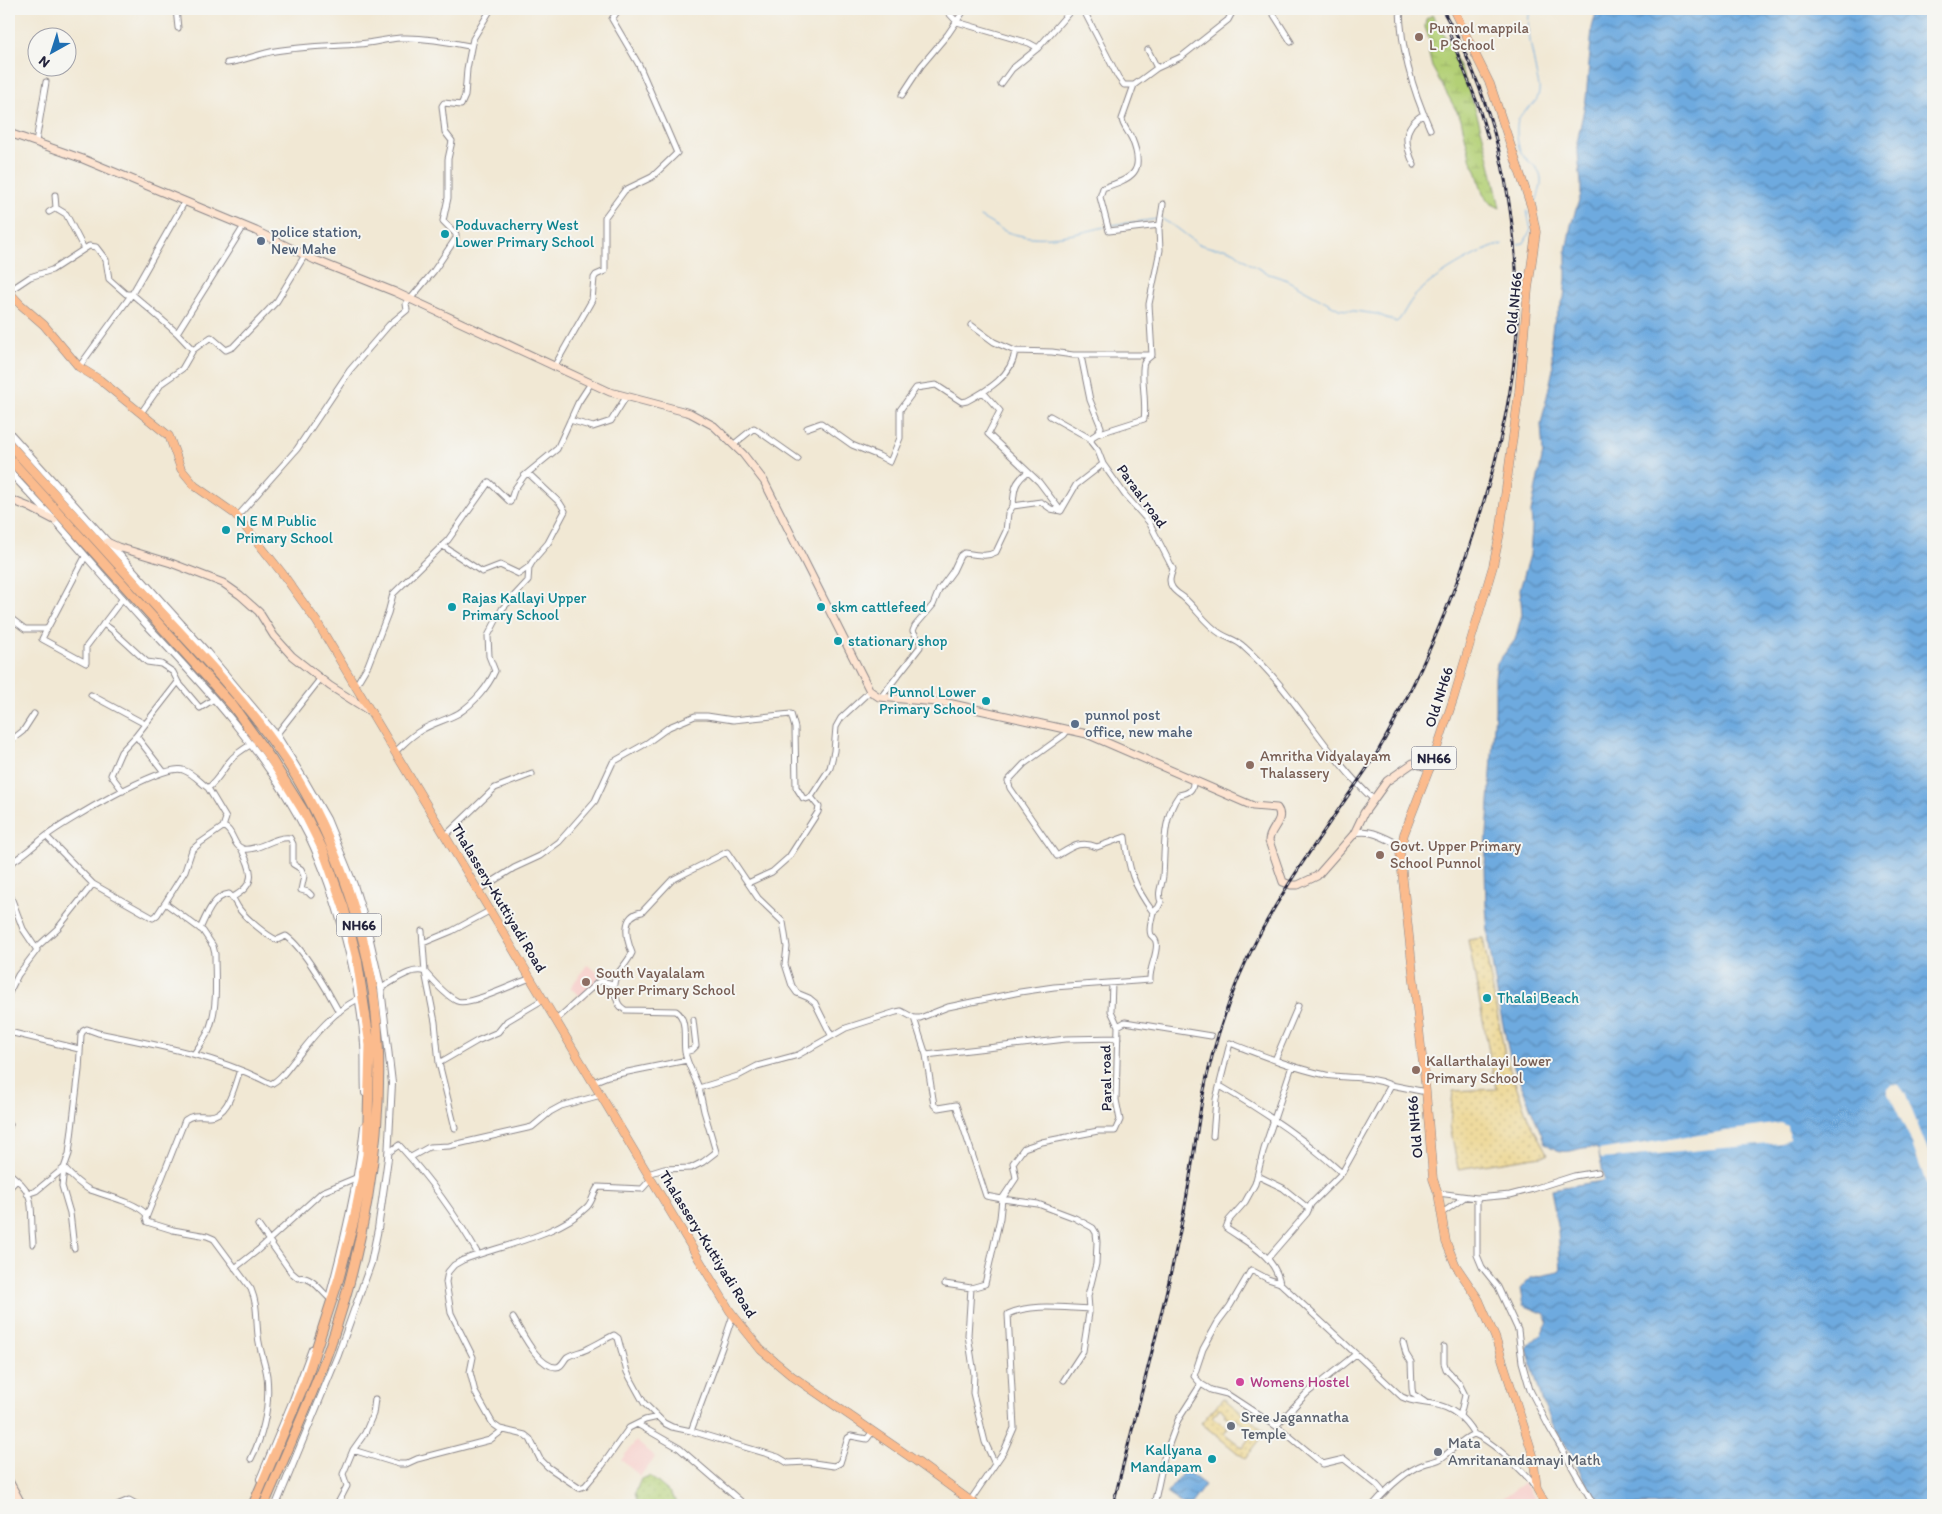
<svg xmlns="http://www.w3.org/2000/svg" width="1942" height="1514" viewBox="0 0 1942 1514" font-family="Itim,sans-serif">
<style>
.built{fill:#f7d0cc}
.wetland{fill:url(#wetland-marsh);stroke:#6a7958}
.sand{fill:url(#sand-dots);stroke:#887e6c;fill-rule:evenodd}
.park{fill:url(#park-dots);stroke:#6a7958}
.water{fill:url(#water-waves);stroke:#48668d}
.pier{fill:#f1e8d4}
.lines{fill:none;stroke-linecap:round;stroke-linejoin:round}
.stream{stroke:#6eaadf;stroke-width:1}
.minor-casing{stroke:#8a8588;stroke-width:7}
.tertiary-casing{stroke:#8a8588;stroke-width:8}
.secondary-casing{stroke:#8a8588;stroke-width:9}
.primary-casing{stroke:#8a8588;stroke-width:9}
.trunk-casing{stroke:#8a8588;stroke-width:11}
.minor{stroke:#fff;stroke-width:5}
.tertiary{stroke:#fff;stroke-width:6}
.secondary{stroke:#fde4d1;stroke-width:7}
.primary{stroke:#fbbb8d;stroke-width:8}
.trunk{stroke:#fbbb8d;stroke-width:9}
.rail-casing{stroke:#22223b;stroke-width:3}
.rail{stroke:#f6f6f2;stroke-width:1;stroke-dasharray:4;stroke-linecap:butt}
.education-dot{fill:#8d6e63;stroke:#f6f6f2;stroke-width:2}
.culture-dot{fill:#0f9aa8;stroke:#f6f6f2;stroke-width:2}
.service-dot{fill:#5c6f8a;stroke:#f6f6f2;stroke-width:2}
.hotel-dot{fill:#d1479c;stroke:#f6f6f2;stroke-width:2}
.worship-dot{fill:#6b7280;stroke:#f6f6f2;stroke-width:2}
.labels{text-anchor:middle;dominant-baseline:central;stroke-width:4;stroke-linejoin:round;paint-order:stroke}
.shield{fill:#f6f6f2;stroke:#626272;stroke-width:1}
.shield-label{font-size:14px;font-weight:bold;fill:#22223b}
.education-label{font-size:15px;fill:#785e54;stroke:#f6f6f2;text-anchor:start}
.culture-label{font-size:15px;fill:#0d838f;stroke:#f6f6f2;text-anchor:start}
.service-label{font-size:15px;fill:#4e5e75;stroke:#f6f6f2;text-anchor:start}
.street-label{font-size:15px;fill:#22223b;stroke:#f6f6f2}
.hotel-label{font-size:15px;fill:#b23c85;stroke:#f6f6f2;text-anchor:start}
.worship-label{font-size:15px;fill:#5b616d;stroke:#f6f6f2;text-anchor:start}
</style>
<defs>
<pattern id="wetland-marsh" width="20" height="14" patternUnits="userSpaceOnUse" patternTransform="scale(1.25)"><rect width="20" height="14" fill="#b3d076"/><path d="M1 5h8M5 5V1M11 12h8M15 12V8" fill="none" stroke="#9ab267"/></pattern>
<pattern id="sand-dots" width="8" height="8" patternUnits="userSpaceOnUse" patternTransform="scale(1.25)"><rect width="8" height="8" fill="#eeda9e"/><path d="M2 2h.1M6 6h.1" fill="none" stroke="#ccbb89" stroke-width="1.8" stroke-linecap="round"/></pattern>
<pattern id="park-dots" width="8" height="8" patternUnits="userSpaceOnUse" patternTransform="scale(1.25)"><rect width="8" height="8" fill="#b3d076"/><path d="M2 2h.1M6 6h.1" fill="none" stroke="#9ab267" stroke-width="1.8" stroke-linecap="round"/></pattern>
<pattern id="water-waves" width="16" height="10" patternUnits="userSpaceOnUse" patternTransform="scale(1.25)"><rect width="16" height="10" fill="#6eaadf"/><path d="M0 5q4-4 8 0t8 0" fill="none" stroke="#5a8ab6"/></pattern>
</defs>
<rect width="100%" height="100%" fill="#f6f6f2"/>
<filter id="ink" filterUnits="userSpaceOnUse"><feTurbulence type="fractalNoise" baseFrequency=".02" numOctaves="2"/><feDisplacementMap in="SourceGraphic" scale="10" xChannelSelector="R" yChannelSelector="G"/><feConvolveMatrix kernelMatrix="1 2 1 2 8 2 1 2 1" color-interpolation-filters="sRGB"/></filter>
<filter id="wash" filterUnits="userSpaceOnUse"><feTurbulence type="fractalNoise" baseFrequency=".0096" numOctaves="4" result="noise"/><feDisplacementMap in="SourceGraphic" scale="20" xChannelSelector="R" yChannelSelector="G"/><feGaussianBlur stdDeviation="1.12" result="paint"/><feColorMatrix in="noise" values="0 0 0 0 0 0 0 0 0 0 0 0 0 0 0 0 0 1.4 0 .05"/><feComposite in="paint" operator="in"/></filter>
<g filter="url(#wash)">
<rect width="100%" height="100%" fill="#f1e8d4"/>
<path class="built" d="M587,965L602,975L584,999L570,988Z
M636,1441L655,1457L640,1476L621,1460Z
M1523,1483L1536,1500L1533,1505H1507L1502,1499Z"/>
<path class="wetland" d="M1432,15C1470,72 1486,143 1500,208L1490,203L1483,194L1476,170L1471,161L1461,119L1432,67L1429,55L1430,41L1425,27L1426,19Z"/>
<path class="sand" d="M1483,938L1505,1055L1528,1118L1548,1155L1458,1169L1450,1125L1453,1091L1496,1089L1468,940Z
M1223,1398L1266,1432L1245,1459L1201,1423ZM1220,1408L1226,1413L1224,1416L1232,1421L1235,1418L1254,1433L1243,1448L1224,1433L1228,1428L1212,1417Z"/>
<path class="park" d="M650,1476L669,1492L679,1505H638L635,1493L641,1479Z"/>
<path class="water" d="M1597,9H1933V1505H1602L1583,1479L1571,1453L1555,1429L1543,1403L1527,1349L1530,1344L1541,1334L1548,1322L1545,1314L1523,1305L1520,1289L1530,1278L1559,1272L1561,1271L1558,1232L1551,1189L1602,1181L1604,1179L1598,1149C1577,1142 1570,1162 1545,1143L1510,1057L1499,1006L1489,944L1486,906L1485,865L1495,710V677L1497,663L1515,640L1522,614L1520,589L1530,555L1532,527L1531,512L1543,453L1541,424L1553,369L1551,339L1553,324L1564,298L1566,279V251L1571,225L1581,194V184L1577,143L1586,99L1592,28Z
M1185,1470L1205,1485L1190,1505H1183L1167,1493Z"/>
<path class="pier" d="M1892,1084L1899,1085L1905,1093L1933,1163V1202L1909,1136L1888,1093V1088Z
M1780,1123L1788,1126L1789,1133V1139L1781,1143L1601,1159L1598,1150Z"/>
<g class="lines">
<path class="stream" d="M1530,9C1525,29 1533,53 1536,73C1537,79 1540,86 1539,92C1536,112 1515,106 1517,133C1517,138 1518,147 1521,152C1526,162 1540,166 1541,178C1542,186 1538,197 1535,204
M980,217C989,222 998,228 1007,232C1039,243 1073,235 1104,227
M1162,219L1177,228L1198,244L1213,248H1225L1235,252L1250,264L1269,274L1285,279L1339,309L1377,314L1396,322L1399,320C1404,313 1408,304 1414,297C1429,279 1480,249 1503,244
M1112,225L1158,219
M1518,244L1524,243L1531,230L1527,211"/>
</g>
</g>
<g filter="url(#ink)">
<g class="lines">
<defs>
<path id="minor" d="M176,9L178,28
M945,9L957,22L1029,43L1038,48
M1083,9L1118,77L1124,85H1134L1157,68L1181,57L1228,20L1234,9
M1272,9L1274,15L1291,42
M1400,9C1401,50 1413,91 1430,129
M471,48L473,39L491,9
M1148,50L1157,68
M227,63C243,61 258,54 275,51C302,46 331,46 359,44C373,43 386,39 400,38C424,37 446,41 469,46L471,48L467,69L465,96L461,105L444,103L442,106L445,132L452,141L448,159V198L443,221L456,234V238L433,272L406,304L407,310L389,325L350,370L297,449L237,517
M1001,84L1012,69L1038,48L1072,9
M1134,85L1122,119C1123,127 1129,132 1132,139C1146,173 1132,178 1103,188L1100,197L1109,231L1160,225
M902,95L921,66L948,34L965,9
M36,142L46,82
M1414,165C1405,145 1401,127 1424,114
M55,195L56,208L66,214L84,249
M1163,204L1159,229L1160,250L1149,304L1152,355C1149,358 1145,360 1144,363C1140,372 1147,405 1144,419L1097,434L1092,437L1091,442L1098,451L1103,464L1125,495L1149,522L1173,569C1171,575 1168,581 1172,587C1174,591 1179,594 1183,597C1196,608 1206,625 1221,634C1229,639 1237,640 1244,647C1294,691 1325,755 1374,800
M49,212L56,208
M9,291L30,277L52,270L89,246L96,247L106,260L109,279L126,294H132L177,333L244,226
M971,325L994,342L1015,351L1052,352L1073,355H1152
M177,333L193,350L211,337L226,350L233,347L277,301L305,255
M1081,356L1090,400L1101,427L1097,433
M79,367L132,294L185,201
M554,367L592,300L594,278L596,275L605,271V217L625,190L652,177L677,153L639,65L612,19L619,9
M983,392L1000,411L988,434L1039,482L1061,511
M141,413L162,383L182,369L193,350
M1050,416L1091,439
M570,420L593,427L611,421L626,397
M807,428L821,423L852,445L879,456L890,462L900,438V410L916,388L936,385L962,402L967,401C988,390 1012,376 1015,351
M733,445L754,428L798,459
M1013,506C1014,490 1014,482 1028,472
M443,546L482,572L500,565L519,574L530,566
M9,617L25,629H47L85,557
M103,624L111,629L147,662L161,664L173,672L178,682L200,708L214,699
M47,629L42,639L86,663V647L123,598
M356,685L368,665L388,613L393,594L448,540L489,482L510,502L514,490L524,476L557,449L578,403L591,383
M91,695L145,724
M881,697L920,647V642L913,631L915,626L933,605L939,590L953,571L960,556L964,553C976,554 985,558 996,552L1006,531L1008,513L1013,506L1041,502L1051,509L1061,511L1076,485L1103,464
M276,735L321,678
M9,742L23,731L34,714
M396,751C404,744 411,736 420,731C432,723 447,720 459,713C474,703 488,687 495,671L489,656L488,636L502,609L528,581L529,567L535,558L548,543L565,511L560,503L528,473
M164,772L136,736L178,682
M208,788L226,818L223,827
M123,791L111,775L121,752L136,736
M446,835L495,788L532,774
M46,836L93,884L153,918L157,915L165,903
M9,864C23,856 33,846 46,836C64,822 163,763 183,770C193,773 200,782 208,788C217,781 222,771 229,762C235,754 243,749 252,744
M748,883L772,872L789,857L818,812L819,807L811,797
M479,890L514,868L540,856L559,842L595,801L613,762L647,743L669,727L695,716H707L733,720L791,714L795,728L796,787L803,798L806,799L811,797L830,768L834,751L836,727L841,718L870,691
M9,892L23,929L37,950L18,975L9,993
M233,897C258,883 252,871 241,848
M1153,912L1158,908L1161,902C1157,892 1162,886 1163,876C1165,849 1162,818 1179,795C1189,793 1194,790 1193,780
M200,929C206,916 213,896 229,894C234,898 236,905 240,910C247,919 267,936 277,940L286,936C303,947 329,993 339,1012
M422,931L425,972L435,1022L439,1063L455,1128
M423,943L452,931L491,910
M36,948L58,928L93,884
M1112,983L1111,1011L1118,1026
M381,988C393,982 412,966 425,972C432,980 448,997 457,1001C470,1006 516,983 531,978
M914,1018L926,1055L934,1105L938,1108L956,1105L986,1196L1002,1199L1016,1178L1013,1163L1024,1148L1042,1142L1098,1131H1115L1120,1120L1116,1100L1118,1026L1125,1022L1211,1036
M556,1020L597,983L601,981L613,984
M9,1032L79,1049
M831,1035L815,1003L809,998L797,993L792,986L785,964L787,947L783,922L758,898L727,852L672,880L642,912C621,915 626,938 632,953C624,970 608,976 616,997C618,1004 619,1006 625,1010L676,1011C688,1019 683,1039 685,1052C687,1064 695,1077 699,1088L738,1076L757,1066L798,1055L846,1028L896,1012L901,1011L914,1018H920L948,1007L1020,992L1054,987L1150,980C1149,968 1159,951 1156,942C1156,940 1152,936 1151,935C1148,928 1152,919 1153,912C1134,887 1128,868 1125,837L1097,847C1080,840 1072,847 1057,856L1010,788L1008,781L1024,764L1064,735L1068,730
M685,1052L692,1050L696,1046L693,1020
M194,1054C199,1046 207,1037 210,1027C218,1005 215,977 215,954L213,946L203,931L165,903L185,871L192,850L200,843L223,827C234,829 232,847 244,849C259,851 274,836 290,838L293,844V864L301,869L304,876L301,890L308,892L311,895
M926,1055L1066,1039L1118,1038
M1275,1060L1298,1006
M439,1063L477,1041L498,1032L507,1021L544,999
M240,1070C234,1086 229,1117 208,1116C199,1116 193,1114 185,1120L146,1218L147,1222L173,1230L207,1236L214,1239L251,1289C258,1306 256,1318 258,1335C259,1349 265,1362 267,1376C270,1405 264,1433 251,1459
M593,1082L608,1076L687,1060
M1391,1085L1426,1092
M1220,1086C1263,1111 1305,1139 1342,1173
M9,1127L10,1125
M1213,1136L1216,1099L1230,1043C1261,1055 1293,1068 1326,1075C1349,1079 1367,1075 1391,1085L1342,1173L1311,1204L1307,1213L1268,1258
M388,1153L399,1145C429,1178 456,1215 478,1254
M411,1157L429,1147L449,1146L532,1127L550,1112L561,1106L601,1095
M64,1168C71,1176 79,1184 88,1189C105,1196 134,1201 146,1214
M9,1173L17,1180
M648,1174L664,1169L691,1168L703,1162L716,1152L704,1111L699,1088
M1258,1176L1283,1188L1309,1209
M651,1179L642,1189L598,1187C593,1193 593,1201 587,1207C559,1235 500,1246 463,1260L454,1265L448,1272L446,1282L451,1313L473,1357L470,1372L475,1392L493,1424L500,1429L525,1435L530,1439L540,1459L548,1467L579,1488L585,1486L602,1466L629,1428L645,1420L658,1417
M9,1188L17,1180C34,1193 31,1210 32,1228C32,1234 33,1239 33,1244
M1438,1193L1477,1198L1510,1195L1533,1189L1574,1176L1598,1172
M27,1194L36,1191L64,1168
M1477,1198V1255L1482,1267L1498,1287L1518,1330L1522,1362L1530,1390L1549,1427L1594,1505
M1442,1213L1465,1197
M258,1225L291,1272L298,1278C311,1275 320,1290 329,1298
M74,1248L70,1213L62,1186L64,1168L69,1154L79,1070L81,1035L83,1031L87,1029L98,1033C157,1045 218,1056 271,1084C283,1078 289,1066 298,1056C315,1034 333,1012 358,999
M235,1268L258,1250L322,1192L358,1177
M1280,1283C1274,1254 1247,1243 1226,1228L1229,1220L1245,1202L1255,1184L1264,1149L1292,1066
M945,1284L971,1288L985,1284L1000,1218L1002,1199L1038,1204L1075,1218L1093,1228L1096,1233L1097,1242L1096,1264L1088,1296L1089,1309C1062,1308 1033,1303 1008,1314L1014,1428L1004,1451L970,1501
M971,1288L968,1335L974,1374L973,1393L985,1442L995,1464
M513,1318C522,1332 538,1367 556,1367C562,1367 563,1361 567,1357C573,1353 583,1352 589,1348C598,1344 605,1339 614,1335L618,1338L627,1372L639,1394L644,1403L664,1423L672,1427L691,1431L778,1457L788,1463L807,1462L834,1466L840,1463L848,1438L851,1436L867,1439L873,1431
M1403,1342L1406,1354L1411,1362L1412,1389L1413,1394L1425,1402
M1444,1347V1363L1446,1369L1459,1383L1465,1395L1460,1416
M1064,1380L1083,1351L1089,1313V1309
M1201,1384L1211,1390L1227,1394L1282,1430L1323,1464L1344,1459L1377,1485L1384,1493
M637,1424L679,1448L745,1505
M1276,1426L1306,1394L1356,1354
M691,1431L724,1342L733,1315
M353,1450L399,1464H406L417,1459L490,1440L503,1430
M117,1505L129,1500L138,1505
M337,1505L347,1486L343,1474L353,1450L365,1433L373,1414L375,1399
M1154,1505L1164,1458L1178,1420L1201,1384L1194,1376L1203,1349L1218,1322L1230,1306L1251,1270L1268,1279L1280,1283L1402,1397C1412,1402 1422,1402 1433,1404C1451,1407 1465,1418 1474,1434
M1373,1505C1386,1490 1405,1471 1424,1464C1431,1461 1437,1462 1443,1457C1453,1450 1461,1439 1474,1434C1492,1441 1525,1472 1536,1488"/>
<path id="tertiary" d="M9,432L206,651L278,737L304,779L327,819L354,885L367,927L381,988L392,1083L388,1158L378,1229L371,1263L338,1355L276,1505
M9,471C24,488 40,504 55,521C84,554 112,587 142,620C205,687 268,754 309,837C336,893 360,982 364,1044C365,1060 364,1077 365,1093
M1354,833C1372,828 1386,839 1402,846
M330,1294C345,1238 358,1183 364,1126
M260,1479L293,1400L312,1349"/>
<path id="secondary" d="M9,133L83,159L256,231L315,260L395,292L610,392L690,413L714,426L743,454L764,481L870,691L879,697L948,703L1087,734L1253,806L1277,808C1286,820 1269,829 1269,841L1283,882L1291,885H1298L1317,876L1354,834L1364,813L1387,781L1413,763L1430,768
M9,499L29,507L54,520
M107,542L118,547L171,563L223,583L240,595L259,612L274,636L292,656L330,686L371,712
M9,1481L22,1505"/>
<path id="primary" d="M1453,9L1490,84L1531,206L1536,232L1528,289L1519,392L1500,533L1493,566L1454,697L1434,757L1404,834L1400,853L1426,1092L1433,1179L1438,1193L1446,1242L1456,1266L1479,1300L1495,1337L1533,1455L1537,1489L1546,1505
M9,292L20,304L44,325L79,367L100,380L169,436L181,469L195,486L235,514L282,573L317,622L730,1311L761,1350L792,1376L916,1461L976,1505"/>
<path id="trunk" d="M9,444C60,501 112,557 163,614C207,661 252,709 287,762C338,841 374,947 378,1041C383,1140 362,1255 329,1349C310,1402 286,1453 264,1505
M9,458L233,706L271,759L304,812L323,850L344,908L357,959L370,1045L367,1155L354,1220L339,1278L306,1380L253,1505"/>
</defs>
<use href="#minor" class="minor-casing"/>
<use href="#tertiary" class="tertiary-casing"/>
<use href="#secondary" class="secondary-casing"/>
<use href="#primary" class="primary-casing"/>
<use href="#trunk" class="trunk-casing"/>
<use href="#minor" class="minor"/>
<use href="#tertiary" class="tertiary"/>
<use href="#secondary" class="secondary"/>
<use href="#primary" class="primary"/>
<use href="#trunk" class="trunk"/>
<defs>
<path id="rail" d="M1450,35L1478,105L1488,138
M1113,1505C1136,1412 1162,1320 1181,1226C1190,1184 1195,1142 1202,1100C1210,1058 1223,1016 1239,977C1265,916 1303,861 1341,806C1353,788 1366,771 1377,753C1421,677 1455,595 1481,511C1499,452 1513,393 1517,331C1519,310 1517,289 1516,268C1510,175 1489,89 1442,9"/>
</defs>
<use href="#rail" class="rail-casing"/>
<use href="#rail" class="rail"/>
</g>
</g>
<g class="education-dot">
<circle cx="1419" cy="37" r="5"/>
<circle cx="1250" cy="765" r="5"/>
<circle cx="1380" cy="855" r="5"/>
<circle cx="586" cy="982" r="5"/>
<circle cx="1416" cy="1070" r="5"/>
</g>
<g class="culture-dot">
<circle cx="445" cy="234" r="5"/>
<circle cx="226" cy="530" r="5"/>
<circle cx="452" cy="607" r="5"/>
<circle cx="821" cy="607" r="5"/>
<circle cx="838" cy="641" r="5"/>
<circle cx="986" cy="701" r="5"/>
<circle cx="1487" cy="998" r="5"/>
<circle cx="1212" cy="1459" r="5"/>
</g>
<g class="service-dot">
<circle cx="261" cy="241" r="5"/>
<circle cx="1075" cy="724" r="5"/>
</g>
<circle class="hotel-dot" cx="1240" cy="1382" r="5"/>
<g class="worship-dot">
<circle cx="1231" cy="1426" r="5"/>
<circle cx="1438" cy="1452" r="5"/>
</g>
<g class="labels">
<g class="shield">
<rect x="1411.5" y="746.5" width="45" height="23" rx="4"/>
<rect x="336.5" y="913.5" width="45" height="23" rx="4"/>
</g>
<g class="shield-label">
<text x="1434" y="758">NH66</text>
<text x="359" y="925">NH66</text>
</g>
<g class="education-label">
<text x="1429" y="28">Punnol mappila<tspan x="1429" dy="17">L P School</tspan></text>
<text x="1260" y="756">Amritha Vidyalayam<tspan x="1260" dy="17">Thalassery</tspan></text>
<text x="1390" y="846">Govt. Upper Primary<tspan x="1390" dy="17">School Punnol</tspan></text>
<text x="596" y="973">South Vayalalam<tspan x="596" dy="17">Upper Primary School</tspan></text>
<text x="1426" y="1061">Kallarthalayi Lower<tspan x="1426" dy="17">Primary School</tspan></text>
</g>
<g class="culture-label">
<text x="455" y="225">Poduvacherry West<tspan x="455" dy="17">Lower Primary School</tspan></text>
<text x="236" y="521">N E M Public<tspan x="236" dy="17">Primary School</tspan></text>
<text x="462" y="598">Rajas Kallayi Upper<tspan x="462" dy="17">Primary School</tspan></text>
<text x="831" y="607">skm cattlefeed</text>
<text x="848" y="641">stationary shop</text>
<text x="976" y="692" text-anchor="end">Punnol Lower<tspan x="976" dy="17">Primary School</tspan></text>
<text x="1497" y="998">Thalai Beach</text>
<text x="1202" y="1450" text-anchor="end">Kallyana<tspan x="1202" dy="17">Mandapam</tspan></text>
</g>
<g class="service-label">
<text x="271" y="232">police station,<tspan x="271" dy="17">New Mahe</tspan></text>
<text x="1085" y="715">punnol post<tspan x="1085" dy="17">office, new mahe</tspan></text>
</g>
<g class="street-label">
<text transform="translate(1514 303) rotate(-84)">Old NH66</text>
<text transform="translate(1142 496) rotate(54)">Paraal road</text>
<text transform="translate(1439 697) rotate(-72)">Old NH66</text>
<text transform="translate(499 898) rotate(59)">Thalassery-Kuttiyadi Road</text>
<text transform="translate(1106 1078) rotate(-91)">Paral road</text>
<text transform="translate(1415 1127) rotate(-95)">Old NH66</text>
<text transform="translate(708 1244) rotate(58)">Thalassery-Kuttiyadi Road</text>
</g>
<g class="hotel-label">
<text x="1250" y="1382">Womens Hostel</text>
</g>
<g class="worship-label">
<text x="1241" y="1417">Sree Jagannatha<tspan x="1241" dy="17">Temple</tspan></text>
<text x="1448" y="1443">Mata<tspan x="1448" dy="17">Amritanandamayi Math</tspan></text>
</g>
</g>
<rect width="1942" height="1514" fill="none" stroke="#f6f6f2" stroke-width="30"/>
<g transform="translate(52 52) rotate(219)"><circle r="24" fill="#f6f6f2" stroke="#a1a1a9"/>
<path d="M0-4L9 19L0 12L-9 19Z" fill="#1f6fb2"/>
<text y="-8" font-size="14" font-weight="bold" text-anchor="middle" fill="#22223b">N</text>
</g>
</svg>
